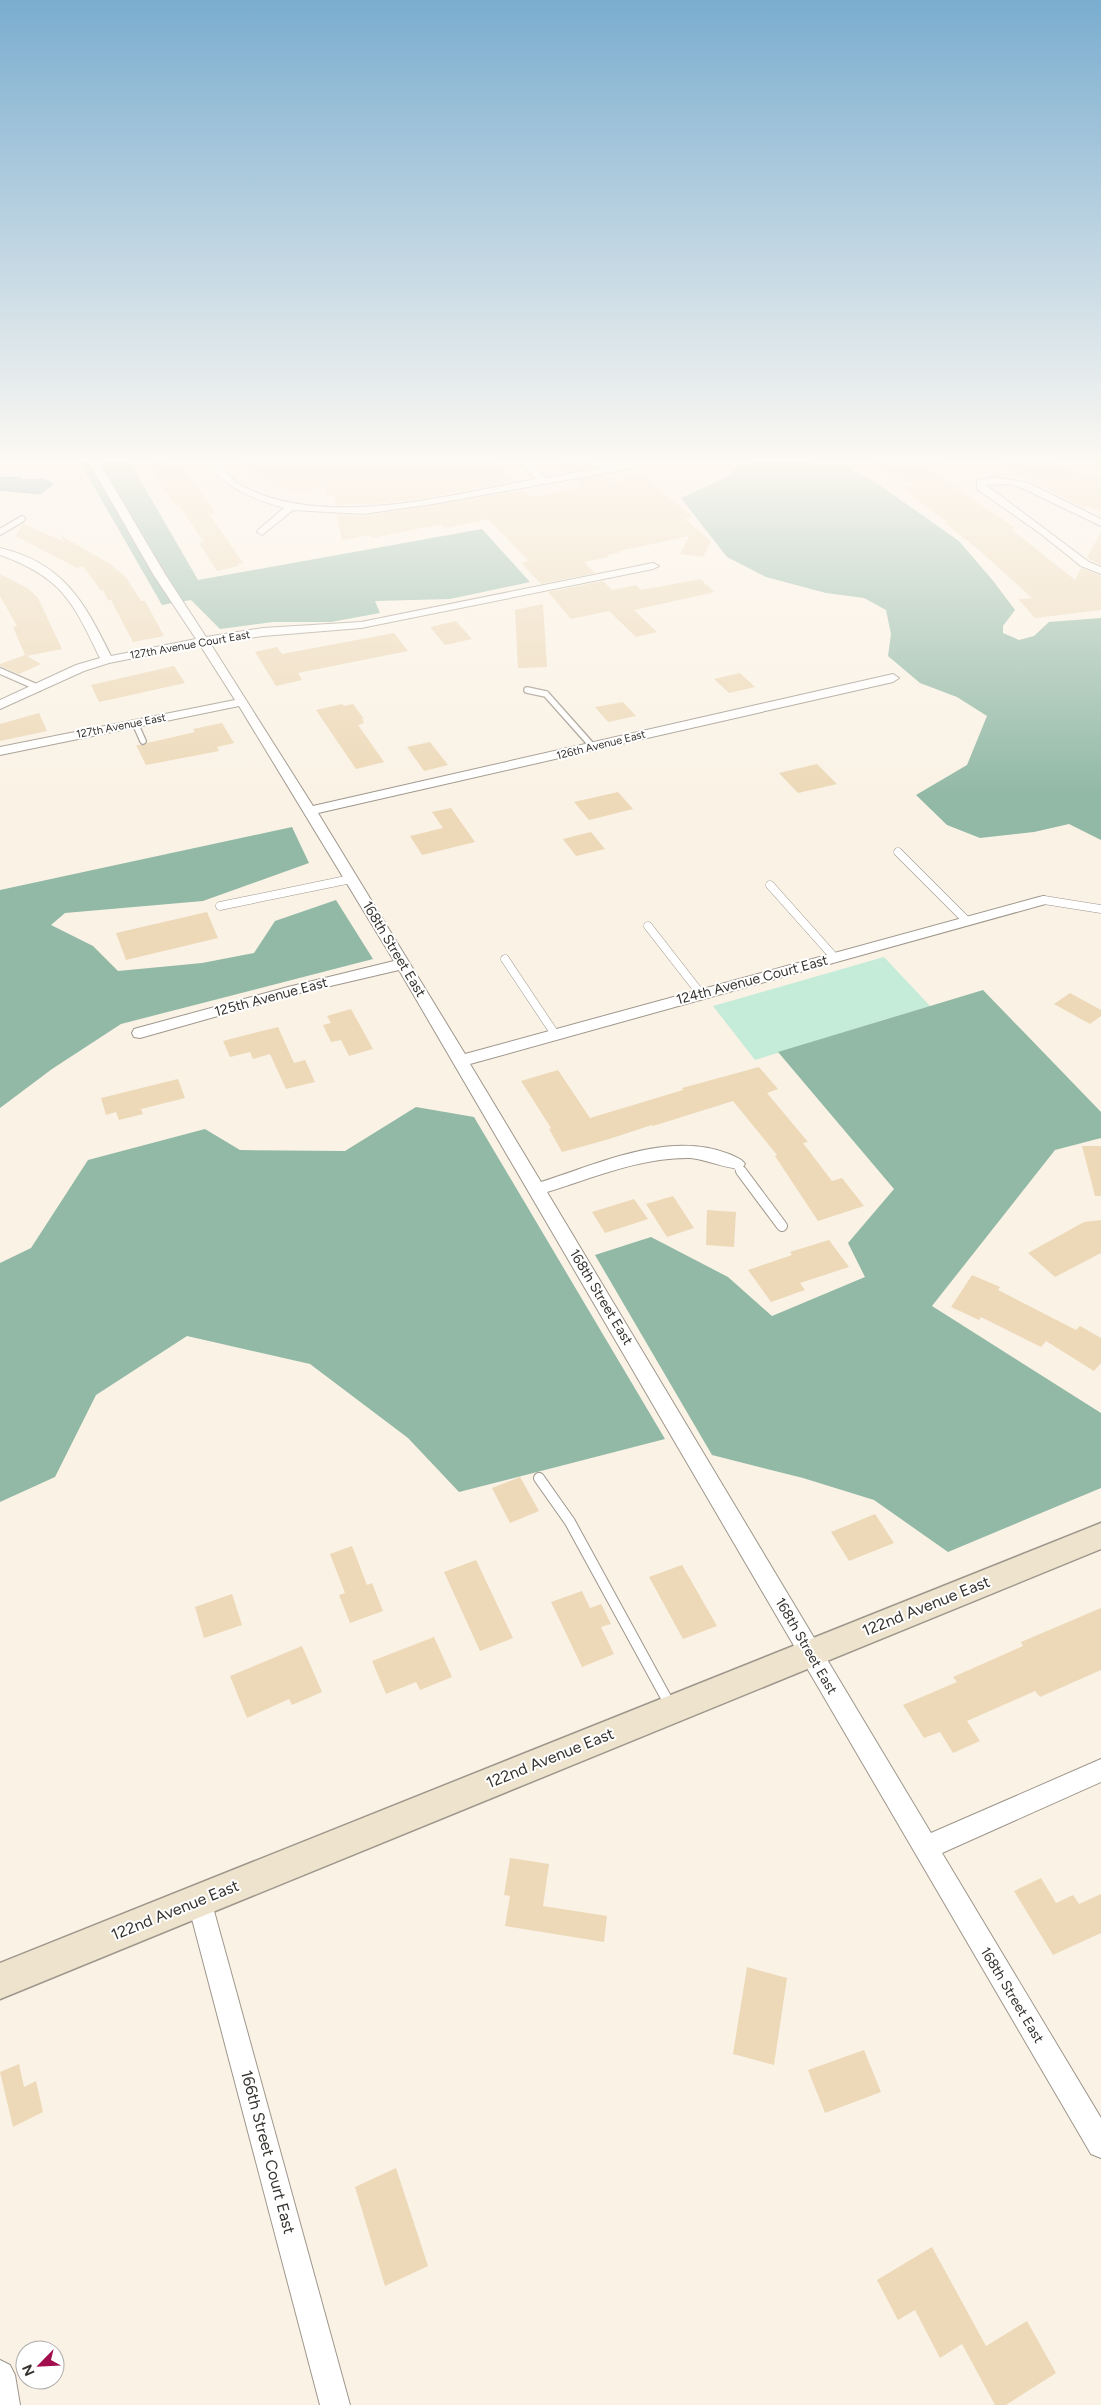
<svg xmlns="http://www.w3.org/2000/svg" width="1101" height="2405" viewBox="0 0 1101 2405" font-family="Figtree,sans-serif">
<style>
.green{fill:#c4ecd9}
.forest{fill:#92b9a6}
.water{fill:#76a3aa;stroke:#638185}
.building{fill:#edd9b8}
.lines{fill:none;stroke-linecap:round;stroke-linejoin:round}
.service-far3-casing{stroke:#9f978c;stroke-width:8}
.service-far2-casing{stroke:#9f978c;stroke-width:9}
.service-far1-casing{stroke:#9f978c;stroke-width:12}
.service-casing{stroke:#9f978c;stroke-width:16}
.minor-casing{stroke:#9f978c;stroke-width:2}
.secondary-casing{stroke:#9f978c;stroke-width:3}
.service-far3{stroke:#fff;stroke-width:5.5}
.service-far2{stroke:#fff;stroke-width:8}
.service-far1{stroke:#fff;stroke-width:10}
.service{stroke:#fff;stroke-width:13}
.minor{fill:#fff;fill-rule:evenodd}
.secondary{fill:#eee3cd;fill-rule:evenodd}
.labels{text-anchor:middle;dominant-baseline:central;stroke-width:4;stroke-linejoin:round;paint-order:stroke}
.far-street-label{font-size:11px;fill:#36332f;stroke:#fff}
.street-label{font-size:14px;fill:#36332f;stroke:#fff}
.near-street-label{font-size:16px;fill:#36332f;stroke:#fff}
</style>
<rect width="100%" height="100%" fill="#faf2e5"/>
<path class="green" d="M884,957L930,1006L755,1060L713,1006Z"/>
<path class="forest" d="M77,457H127L198,580L482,529L530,582L450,599L375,601L380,613L331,622H273L220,629L191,600L162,605Z
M756,462L841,464L878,484L959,541L994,582L1015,610L1003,626V633L1019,640L1034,636L1049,622L1101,618V840L1069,824L1034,832L980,838L947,825L916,795L967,765L987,716L957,697L920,683L888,656L891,634L886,610L864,598L826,593L766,577L727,557L681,498L729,476L739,465Z
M292,827L309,863L203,901L65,913L51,925L93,946L118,971L202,963L254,953L275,921L336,900L373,959L121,1024L52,1069L0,1108V890Z
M983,990L1101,1112V1138L1055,1150L932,1306L1101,1413V1488L948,1552L874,1500L803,1478L712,1455L595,1255L651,1237L728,1277L772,1316L865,1277L848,1243L894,1189L778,1052Z
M416,1107L474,1117L665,1439L459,1492L408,1438L310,1364L187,1336L96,1395L55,1477L0,1502V1263L31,1248L88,1160L205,1129L240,1150L345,1151Z"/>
<path class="water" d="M20,477L22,480L44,479L53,484L40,494L0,490V478Z"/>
<path class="building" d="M143,457H167L172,464L180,463L216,513L209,514L243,563L238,564L239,566L217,571L199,543L204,542L179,505H175Z
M238,457H440L444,461L482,457L485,460L492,459L515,481L426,498L387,503L336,505L334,495L326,496L323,485L304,492L301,490L293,493L252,475Z
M549,457H582L594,467L565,473Z
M856,457H952V460L928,468L1015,528L1011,529L1075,580L1081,568L1101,576V610L1035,618L1018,599L1032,598L980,551L944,522H947L901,488L914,486Z
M984,457H1044L1090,480L1101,477V512L1089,506L1084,508Z
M602,475L610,482L643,476L693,517L685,519L711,541L703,557L680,554L689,536L619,551V553L607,555L609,557L584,562L595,573L541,584L521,563L529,561L488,519L445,528L441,524L372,538L370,535L342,540L337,514L363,516L523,490L531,497L582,487L574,480Z
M23,524L65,542L60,535L110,564L126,577L141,601H145L164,636L133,642L111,600H108L103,590L101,591L83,566L77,568L16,536Z
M1101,532V565L1087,558Z
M0,574L29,589L38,598L62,649L27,656L41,664L19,674L0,666V664L25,655L13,627L17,626L0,596Z
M700,579L715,592L634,610L657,632L636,637L609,611L571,619L548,592L603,581L612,590L636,585L641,590Z
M543,604L547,667L518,668L515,610Z
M456,621L472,639L445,645L430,627Z
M394,633L408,651L298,673L302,680L276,686L255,652L277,647L282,654Z
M174,666L185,683L99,702L91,685Z
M740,673L755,687L729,693L714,679Z
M623,702L636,716L608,722L595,707Z
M342,704L344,706L353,704L364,719H362L364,723L358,725L384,762L356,769L316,710Z
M39,713L47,731L0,741V724Z
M222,723L234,743L217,747L219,751L146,765L136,745H144L147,743L195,732L193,729Z
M430,742L448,765L424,771L407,747Z
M817,764L837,784L798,793L779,773Z
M618,792L633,809L589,820L574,802Z
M451,808L475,842L422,855L410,836L443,828L432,812Z
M591,832L605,849L576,856L563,839Z
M207,912L218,938L126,960L116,933Z
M1070,993L1101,1010V1016L1090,1024L1054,1004Z
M351,1009L373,1049L349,1056L341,1040L331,1042L323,1025L331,1023L327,1016Z
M278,1027L294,1063L305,1060L315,1082L286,1089L270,1054L253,1059L250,1052L230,1057L223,1041Z
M759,1067L778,1089L767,1093L808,1142L803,1143L832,1181L842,1178L864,1206L818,1221L775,1156L777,1155L733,1101L653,1126L652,1125L606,1140L562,1152L549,1129L551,1128L521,1081L558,1070L590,1118L683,1090L682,1088Z
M178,1079L185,1098L141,1109L143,1114L119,1120L116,1112L106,1115L101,1098Z
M1082,1146H1101V1196H1095Z
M673,1196L694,1228L667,1237L646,1204Z
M634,1199L648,1219L605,1233L592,1212Z
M707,1210L736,1212L734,1247L706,1245Z
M1101,1220V1253L1055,1277L1028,1253L1084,1222Z
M829,1240L849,1267L800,1283L805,1290L771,1302L748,1270L792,1255L790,1252Z
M972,1275L1000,1287L998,1290L1076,1330L1080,1326L1101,1338V1363L1094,1371L1046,1341L1041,1347L981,1317L979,1320L951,1307Z
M520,1477L539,1511L510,1523L492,1488Z
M875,1514L894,1543L849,1561L831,1532Z
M352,1546L367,1585L372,1583L383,1611L350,1623L339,1595L345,1593L330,1554Z
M476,1560L513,1638L480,1651L444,1572Z
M682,1565L717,1626L683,1639L649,1577Z
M582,1591L590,1608L601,1604L611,1624L601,1627L614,1654L582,1667L551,1602Z
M232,1594L242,1625L204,1638L195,1607Z
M1101,1608V1670L1040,1697L1035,1691L967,1721L980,1741L953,1753L940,1732L924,1738L903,1705L957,1682L953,1677L1023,1646L1021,1642Z
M434,1637L452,1677L420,1690L416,1682L386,1694L372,1661Z
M302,1646L322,1692L292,1705L289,1699L247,1718L230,1676Z
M510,1858L549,1864L543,1906L607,1916L604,1942L505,1926L510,1896L504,1895Z
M1041,1878L1056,1903L1073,1895L1079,1904L1101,1894V1933L1053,1955L1014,1891Z
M747,1967L787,1978L774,2065L733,2054Z
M864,2050L881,2092L825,2113L808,2070Z
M19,2064L24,2087L36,2081L43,2112L13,2127L0,2072Z
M396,2168L428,2266L385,2286L355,2187Z
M932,2247L986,2346L1027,2321L1056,2373L1006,2405H995L962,2344L940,2358L915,2310L898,2320L877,2280Z"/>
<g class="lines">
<defs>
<path id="service-far3" d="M0,532L22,519
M0,671L39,688
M527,690L546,694L594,748
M135,723L143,741"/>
<path id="service-far2" d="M898,852L967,921
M770,885L835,958
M1044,900L1101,909
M220,906L351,879
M648,926L701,994
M505,959L555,1034
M736,1164L742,1172"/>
<path id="service-far1" d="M741,1171L782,1226
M539,1478L570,1522L670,1705"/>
<path id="service" d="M669,1704L670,1706"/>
<path id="minor" d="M86,457H96L165,574L206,637L263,628L361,622L653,563L659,566L653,569L361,628L263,636L210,643L313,806L893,674L899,678L893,682L318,813L465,1054L1039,897L1044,896L1051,900L1049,903L470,1064L541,1182C598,1164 669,1130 729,1154C735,1157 741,1158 745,1164L742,1168C731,1171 706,1159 690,1158C641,1157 593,1178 547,1192L931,1833L1101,1759V1782L942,1853L1101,2118V2158L1091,2154L399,970L296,994L140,1038L134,1037L132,1033L134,1029L288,987L394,961L239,706L0,755V747L235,700L200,645L109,663L84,671L0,709V700L76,665L100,658C73,602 62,577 0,555V548C63,563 84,601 111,656L196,639L153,574Z
M202,457H212C222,467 230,479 242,486C325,530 449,495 536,479L514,457H525L546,478L661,457H682L677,460L433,504L363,514L293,510L262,535L257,532L258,530L284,508C248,497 225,488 202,457Z
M993,477L1028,483L1101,519V526L1020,487L1007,484L986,485L1089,562L1101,567V574L1081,566L1041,534L977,489V481Z
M199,1888L208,1891L211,1900L350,2405H320L187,1900L190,1891Z
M0,2360L10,2365L15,2375L20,2405H0Z"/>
<path id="secondary" d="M1101,1523V1549L0,1999V1963Z"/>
</defs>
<use href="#service-far3" class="service-far3-casing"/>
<use href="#service-far2" class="service-far2-casing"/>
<use href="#service-far1" class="service-far1-casing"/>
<use href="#service" class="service-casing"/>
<use href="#minor" class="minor-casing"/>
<use href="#secondary" class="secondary-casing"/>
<use href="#service-far3" class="service-far3"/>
<use href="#service-far2" class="service-far2"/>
<use href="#service-far1" class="service-far1"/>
<use href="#service" class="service"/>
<use href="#minor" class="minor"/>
<use href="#secondary" class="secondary"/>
</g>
<linearGradient id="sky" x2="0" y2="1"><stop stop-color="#7aadcf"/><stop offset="0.58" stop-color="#fdf9f3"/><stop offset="1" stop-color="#fdf9f3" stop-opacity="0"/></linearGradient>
<rect width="1101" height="794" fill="url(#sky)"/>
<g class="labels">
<g class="far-street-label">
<text transform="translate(190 645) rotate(-10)">127th Avenue Court East</text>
<text transform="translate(121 726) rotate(-11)">127th Avenue East</text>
<text transform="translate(601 745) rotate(-14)">126th Avenue East</text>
</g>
<g class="street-label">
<text transform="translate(394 949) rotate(59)">168th Street East</text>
<text transform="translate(752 980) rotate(-15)">124th Avenue Court East</text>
<text transform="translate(271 997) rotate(-15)">125th Avenue East</text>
<text transform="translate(601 1297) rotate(59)">168th Street East</text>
<text transform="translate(806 1646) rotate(60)">168th Street East</text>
<text transform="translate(1012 1995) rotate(59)">168th Street East</text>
</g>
<g class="near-street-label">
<text transform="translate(926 1606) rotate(-22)">122nd Avenue East</text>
<text transform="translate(550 1758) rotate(-22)">122nd Avenue East</text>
<text transform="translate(175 1910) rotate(-22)">122nd Avenue East</text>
<text transform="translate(268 2152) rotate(75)">166th Street Court East</text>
</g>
</g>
<g transform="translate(40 2365) rotate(246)"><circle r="24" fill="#ffffff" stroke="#afadac"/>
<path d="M0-4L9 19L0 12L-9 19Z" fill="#a20d4e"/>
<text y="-8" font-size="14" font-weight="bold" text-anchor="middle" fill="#36332f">N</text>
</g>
</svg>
